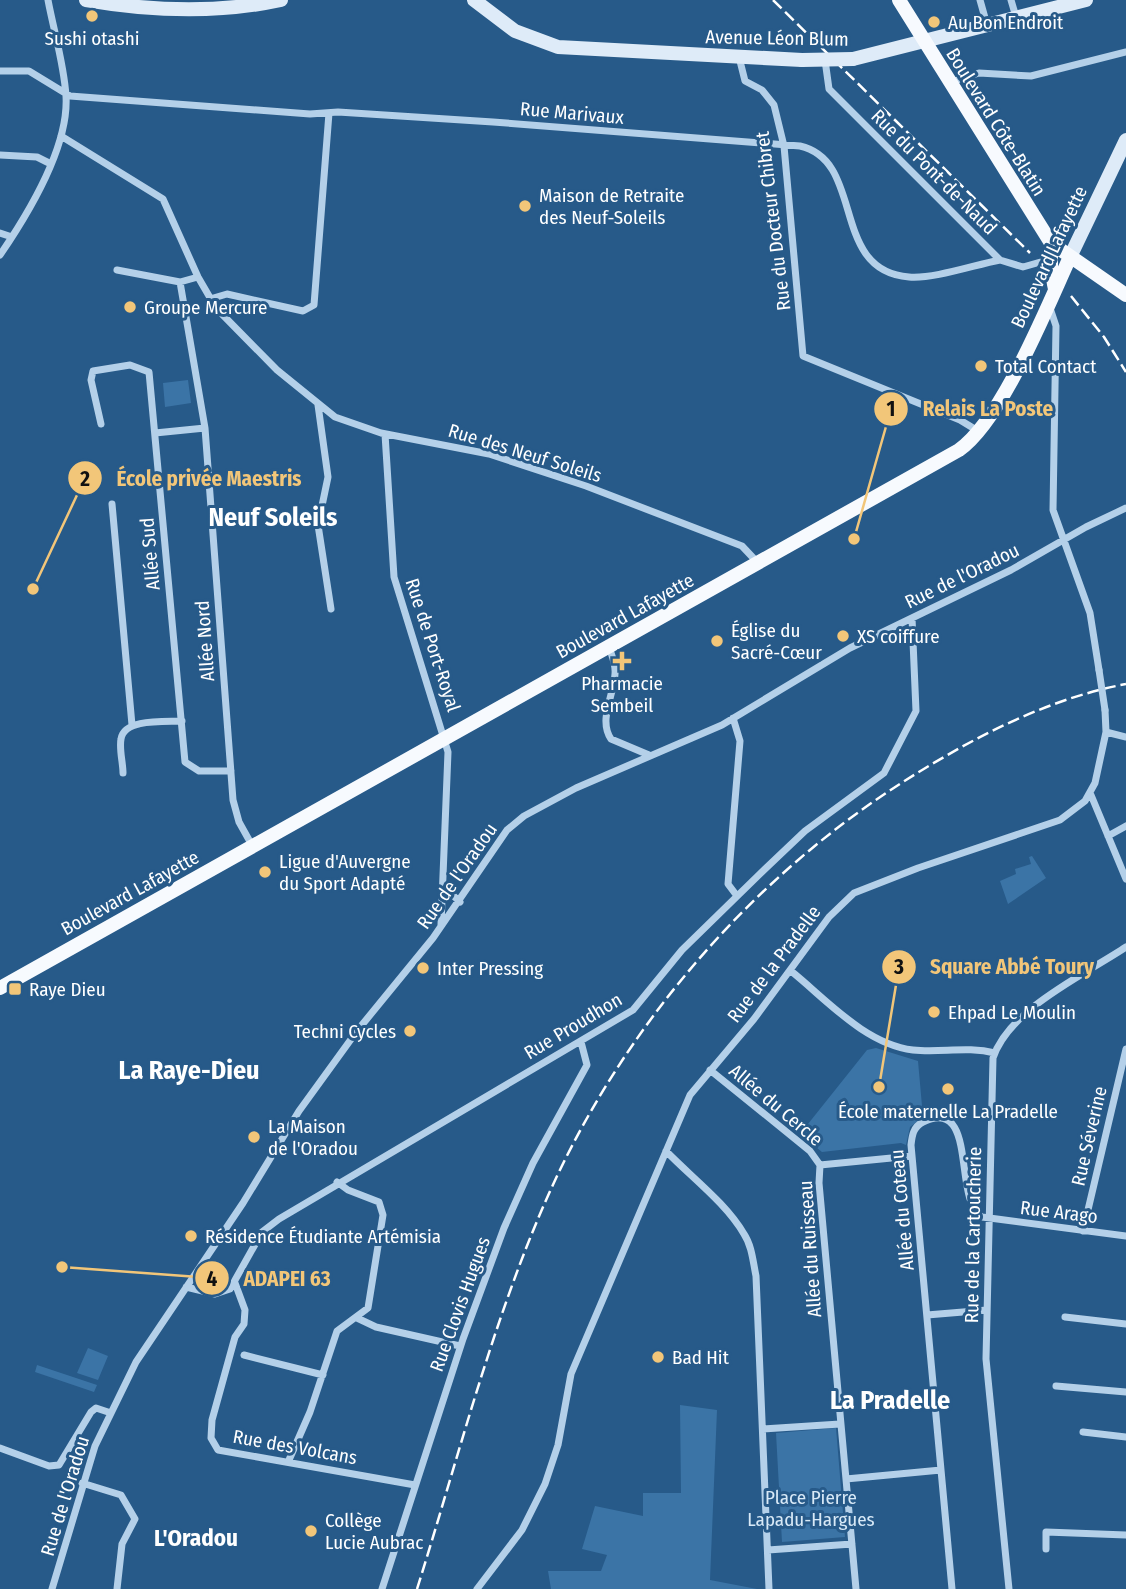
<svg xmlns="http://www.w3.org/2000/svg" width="1126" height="1589" viewBox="0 0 1126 1589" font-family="'Fira Sans Condensed',sans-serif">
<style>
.green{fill:#3b74a6}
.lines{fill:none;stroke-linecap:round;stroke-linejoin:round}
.minor{stroke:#b4d0e9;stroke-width:7}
.secondary{stroke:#deebf8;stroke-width:14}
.primary{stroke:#f7fafe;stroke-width:14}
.rail{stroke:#fff;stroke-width:2.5;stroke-dasharray:12 5;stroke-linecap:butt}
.minor-bridge{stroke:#b4d0e9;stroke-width:7}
.secondary-bridge{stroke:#deebf8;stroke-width:14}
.poi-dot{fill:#f2c679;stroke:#275a89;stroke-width:2.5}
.labels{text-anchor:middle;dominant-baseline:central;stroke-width:6;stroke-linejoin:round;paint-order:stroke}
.poi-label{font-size:19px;fill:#fff;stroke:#275a89;text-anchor:start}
.street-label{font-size:19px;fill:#fff;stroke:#275a89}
.park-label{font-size:19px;fill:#d8e9f7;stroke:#275a89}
.quarter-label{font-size:23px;font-weight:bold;fill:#fff;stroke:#275a89}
.district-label{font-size:26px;font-weight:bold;fill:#fff;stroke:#275a89}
.leader{fill:none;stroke:#f2c679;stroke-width:2.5}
.callout-dot{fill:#f2c679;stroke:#275a89;stroke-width:2.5}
.mark-label{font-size:21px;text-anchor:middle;font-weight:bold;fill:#111}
.callout-label{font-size:21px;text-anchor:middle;font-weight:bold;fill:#f2c679;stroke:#275a89;stroke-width:6;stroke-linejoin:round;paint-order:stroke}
</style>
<rect width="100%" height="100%" fill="#275a89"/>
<path class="green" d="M188,380L191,403L165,407L163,383Z
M1032,856L1046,878L1008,904L1000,881L1016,874L1015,869L1031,864L1029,857Z
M876,1048L918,1061L923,1117L910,1127L906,1145L901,1143L822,1152L800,1134L867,1050Z
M88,1348L108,1356L98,1380L77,1373Z
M37,1365L97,1385L94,1392L35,1372Z
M680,1405L717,1410L710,1580L757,1589H551L548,1571H601L607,1555L582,1549L595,1506L643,1516V1493H681Z
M836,1428L845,1537L782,1542L776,1433Z"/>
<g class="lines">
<path class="minor" d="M980,0L987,25
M1011,0L1016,17
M739,57L745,81L762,90L774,105L784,146L803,356L960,420L978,431
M825,60L829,89L1000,260L1023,267L1051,259
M0,71H29L70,96L310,114L338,112L493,122L800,146C866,161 829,271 909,277C934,279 974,265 1000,260
M951,82L979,73L1031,76L1126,52
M61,136L163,199L198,277L216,308L277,370L335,417L381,433L489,454L586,486L742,546L758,563
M0,155L37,157L49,163
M0,233L12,237
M0,255C28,214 69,147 66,96C64,64 54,32 48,0
M117,270L180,282L198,277
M180,282L205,428L233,800L239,822L253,847
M210,299L227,294L303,311L314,305L329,113
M1049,305L1056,326L1053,510L1090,613L1099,670
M318,405L328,477L318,525L331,609
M101,424L91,380L93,371L130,365L149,372L185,762L199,771H231
M155,433L205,428
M385,434L394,577L448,752L441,925
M112,504L132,725
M609,647C612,656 616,664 615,674C614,695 598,720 611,739L649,755
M733,718L740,741L728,884L737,896
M1106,732L1126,737
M123,773C123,763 119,749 121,739C124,718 166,722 182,721
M1091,795L1126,879
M1108,836L1126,826
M443,886L460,902
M791,971C827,1000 865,1044 913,1050C941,1053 967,1046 995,1053
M710,1070L810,1151L820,1165
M666,1151C691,1177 726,1203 744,1234C752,1246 753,1262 756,1276L769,1589
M820,1165L819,1183L856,1589
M820,1165L912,1156
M1083,1231L1126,1049
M235,1283L245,1310L244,1324L235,1337L212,1420L211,1438L218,1450L415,1485
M186,1287L215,1294L230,1289L262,1232L279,1219L633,1010L682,950L765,869L805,831L884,773L916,711L912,618
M927,1315L987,1310
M1065,1317L1126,1324
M357,1318L376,1327L460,1346
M244,1355L323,1375
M1056,1386L1126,1392
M763,1429L840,1424
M1083,1432L1126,1437
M0,1448L49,1466L59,1465L91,1412L96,1408L111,1413
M289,1460L310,1412L337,1331L368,1308L383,1215L379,1202L348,1190L337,1182
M846,1479L941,1470
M82,1483L121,1495L135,1519L122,1544L117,1589
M1046,1549V1532L1126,1535
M768,1550L852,1544
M52,1589L95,1446L136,1362L243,1203L299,1111L357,1031L433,938L507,830L524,816L576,788L722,725L850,648L1011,570L1086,527L1126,508
M382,1589L463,1339L504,1228L533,1163L587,1065L581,1042
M477,1589L522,1530L545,1484L558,1445L571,1374L690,1095L754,1019L829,917L854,893L918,868L1060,820L1085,801L1095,783L1106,732L1105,710
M952,1589L911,1145C912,1136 913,1127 923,1122C979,1096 952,1200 982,1217L1126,1236
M1009,1589L986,1359L993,1058C1009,1009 1084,975 1126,947"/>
<path class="secondary" d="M86,0C150,11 216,14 281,0
M474,0L515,31L558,47L802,60
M853,59L1086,0
M1070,257L1126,140"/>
<path class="primary" d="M899,0L1051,243L1126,295
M1051,243V270L1055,289
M0,988L959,450C1002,420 1047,307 1070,257"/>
<path class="rail" d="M773,0L1030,253
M1071,296L1104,337L1126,372
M417,1589C457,1462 490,1330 543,1207C615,1040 737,892 889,791C961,744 1041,700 1126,684"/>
<path class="minor-bridge" d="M1099,670L1105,710"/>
<path class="secondary-bridge" d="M802,60L853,59"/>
</g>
<g class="poi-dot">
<circle cx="92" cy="16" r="7"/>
<circle cx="934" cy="22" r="7"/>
<circle cx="525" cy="206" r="7"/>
<circle cx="130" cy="307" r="7"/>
<circle cx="981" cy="366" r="7"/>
<circle cx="843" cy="636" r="7"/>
<circle cx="717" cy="641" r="7"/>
<path d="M618.5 650.5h7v7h7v7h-7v7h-7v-7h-7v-7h7z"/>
<circle cx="265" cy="872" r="7"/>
<circle cx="423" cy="968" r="7"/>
<rect x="8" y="982" width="14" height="14" rx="3.5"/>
<circle cx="934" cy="1012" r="7"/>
<circle cx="410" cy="1031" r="7"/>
<circle cx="948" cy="1089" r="7"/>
<circle cx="254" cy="1137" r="7"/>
<circle cx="191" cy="1236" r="7"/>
<circle cx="658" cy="1357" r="7"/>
<circle cx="311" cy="1531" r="7"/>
</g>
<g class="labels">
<g class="poi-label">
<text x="948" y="22">Au Bon Endroit</text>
<text x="92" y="38" text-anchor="middle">Sushi otashi</text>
<text x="539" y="195">Maison de Retraite<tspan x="539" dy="22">des Neuf-Soleils</tspan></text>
<text x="144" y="307">Groupe Mercure</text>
<text x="995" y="366">Total Contact</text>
<text x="731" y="630">Église du<tspan x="731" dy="22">Sacré-Cœur</tspan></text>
<text x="857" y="636">XS coiffure</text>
<text x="622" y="683" text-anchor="middle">Pharmacie<tspan x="622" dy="22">Sembeil</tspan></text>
<text x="279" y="861">Ligue d'Auvergne<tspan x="279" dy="22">du Sport Adapté</tspan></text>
<text x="437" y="968">Inter Pressing</text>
<text x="29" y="989">Raye Dieu</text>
<text x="948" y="1012">Ehpad Le Moulin</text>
<text x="396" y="1031" text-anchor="end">Techni Cycles</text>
<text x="948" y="1111" text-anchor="middle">École maternelle La Pradelle</text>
<text x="268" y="1126">La Maison<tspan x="268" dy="22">de l'Oradou</tspan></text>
<text x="205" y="1236">Résidence Étudiante Artémisia</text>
<text x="672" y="1357">Bad Hit</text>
<text x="325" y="1520">Collège<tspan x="325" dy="22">Lucie Aubrac</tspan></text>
</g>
<g class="street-label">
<text transform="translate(777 38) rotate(1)">Avenue Léon Blum</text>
<text transform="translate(572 113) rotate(5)">Rue Marivaux</text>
<text transform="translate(996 122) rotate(58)">Boulevard Côte-Blatin</text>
<text transform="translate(934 172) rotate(45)">Rue du Pont-de-Naud</text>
<text transform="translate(773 221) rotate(-97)">Rue du Docteur Chibret</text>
<text transform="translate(1049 257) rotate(-65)">Boulevard Lafayette</text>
<text transform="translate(525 453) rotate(17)">Rue des Neuf Soleils</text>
<text transform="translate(150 554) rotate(-95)">Allée Sud</text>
<text transform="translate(962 576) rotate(-26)">Rue de l'Oradou</text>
<text transform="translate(625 616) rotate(-29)">Boulevard Lafayette</text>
<text transform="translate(205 641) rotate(-94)">Allée Nord</text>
<text transform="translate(433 645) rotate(72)">Rue de Port-Royal</text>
<text transform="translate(457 876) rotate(-55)">Rue de l'Oradou</text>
<text transform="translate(130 893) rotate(-29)">Boulevard Lafayette</text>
<text transform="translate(774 964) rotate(-53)">Rue de la Pradelle</text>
<text transform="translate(573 1026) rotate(-31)">Rue Proudhon</text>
<text transform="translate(776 1105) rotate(40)">Allée du Cercle</text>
<text transform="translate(1089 1136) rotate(-77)">Rue Séverine</text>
<text transform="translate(902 1210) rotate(-95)">Allée du Coteau</text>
<text transform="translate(1059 1212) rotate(7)">Rue Arago</text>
<text transform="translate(973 1235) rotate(-89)">Rue de la Cartoucherie</text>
<text transform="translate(810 1249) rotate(-94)">Allée du Ruisseau</text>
<text transform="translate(460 1304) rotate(-70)">Rue Clovis Hugues</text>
<text transform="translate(295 1447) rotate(10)">Rue des Volcans</text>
<text transform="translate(65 1496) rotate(-73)">Rue de l'Oradou</text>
</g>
<g class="park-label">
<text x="811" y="1497">Place Pierre<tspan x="811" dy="22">Lapadu-Hargues</tspan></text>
</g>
<g class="quarter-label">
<text x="196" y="1538">L'Oradou</text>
</g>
<g class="district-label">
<text x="273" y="517">Neuf Soleils</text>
<text x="189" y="1070">La Raye-Dieu</text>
<text x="890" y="1400">La Pradelle</text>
</g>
</g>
<path class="leader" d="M854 539L891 409M33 589L85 478M879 1087L899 967M62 1267L212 1278"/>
<g class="callout-dot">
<circle cx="854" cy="539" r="7"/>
<circle cx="33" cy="589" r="7"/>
<circle cx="879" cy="1087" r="7"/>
<circle cx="62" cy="1267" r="7"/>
<circle cx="891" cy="409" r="18"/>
<circle cx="85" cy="478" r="18"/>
<circle cx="899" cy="967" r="18"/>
<circle cx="212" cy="1278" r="18"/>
</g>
<g class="mark-label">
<text x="891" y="416">1</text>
<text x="85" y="486">2</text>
<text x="899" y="974">3</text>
<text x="212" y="1286">4</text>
</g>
<g class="callout-label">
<text x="988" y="416">Relais La Poste</text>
<text x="209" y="486">École privée Maestris</text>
<text x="1012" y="974">Square Abbé Toury</text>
<text x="287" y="1286">ADAPEI 63</text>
</g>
</svg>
